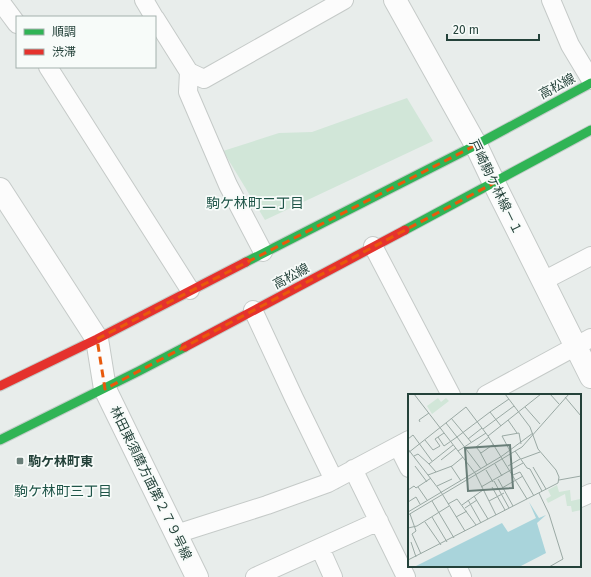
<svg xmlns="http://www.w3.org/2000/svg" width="591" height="577" viewBox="0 0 591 577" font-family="'Fira Sans','Noto Sans JP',sans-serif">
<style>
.green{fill:#d1e6d8}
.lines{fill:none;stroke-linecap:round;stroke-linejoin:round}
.lane-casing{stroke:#c5cac8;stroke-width:20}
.street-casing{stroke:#c5cac8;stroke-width:24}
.fast-casing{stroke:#c3ccc9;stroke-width:11}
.jam-casing{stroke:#c3ccc9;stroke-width:11}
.lane{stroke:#fcfcfc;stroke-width:18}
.street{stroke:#fcfcfc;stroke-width:22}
.fast{stroke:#30b455;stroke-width:9}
.jam{stroke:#e5322d;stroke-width:9}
.marked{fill:none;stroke:#e8590c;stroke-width:3;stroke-dasharray:8 5;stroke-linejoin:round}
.poi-dot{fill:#697e78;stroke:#f7fbf9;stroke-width:1.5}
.labels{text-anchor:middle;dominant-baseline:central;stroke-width:3.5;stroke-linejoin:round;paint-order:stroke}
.street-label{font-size:13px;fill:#24423a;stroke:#f7fbf9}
.poi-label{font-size:13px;font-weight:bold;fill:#24423a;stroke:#f7fbf9;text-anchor:start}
.neighbourhood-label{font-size:14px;fill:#1f5548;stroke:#f7fbf9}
.inset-road{fill:none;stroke:#9aa9a4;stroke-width:1}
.view{fill:#697e78;fill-opacity:0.15;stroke:#697e78;stroke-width:2}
.inset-edge{fill:none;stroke:#24423a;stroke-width:2}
</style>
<rect width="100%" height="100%" fill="#e8edeb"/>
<path class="green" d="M407,98L433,141L265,220L223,151L279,133L312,132Z"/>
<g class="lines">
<defs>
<path id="lane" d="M144,0L154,17
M551,0L570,45L591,80
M0,1L17,24
M155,18L189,72L204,79L344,0
M48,67L190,290
M189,72L188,92L228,185L263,252
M373,246L451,395
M543,281L591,256
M253,310L294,398L334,480
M486,395L591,338
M398,446L409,468
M353,469L406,577
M580,498L591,493
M176,534L267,505L328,483L409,440
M320,548L333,577
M457,566L462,577
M255,577L379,521"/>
<path id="street" d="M395,0L476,145L494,183L591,377
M0,189L97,339L105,389L197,577"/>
<path id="fast" d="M405,230L591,130
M246,262L476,145L591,83
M0,440L139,371L185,347"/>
<path id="jam" d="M185,347L405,230
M0,386L97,339L246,262"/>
</defs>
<use href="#lane" class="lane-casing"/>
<use href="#street" class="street-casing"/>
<use href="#fast" class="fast-casing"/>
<use href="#jam" class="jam-casing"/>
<use href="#lane" class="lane"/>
<use href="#street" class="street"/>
<use href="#fast" class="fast"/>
<use href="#jam" class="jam"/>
</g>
<path class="marked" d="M476,145L494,183L105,389L97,339Z"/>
<rect class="poi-dot" x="16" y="457" width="8" height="8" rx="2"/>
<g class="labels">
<g class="street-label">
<text transform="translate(557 86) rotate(-28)">高松線</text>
<text transform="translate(496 187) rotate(64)">戸崎駒ケ林線－１</text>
<text transform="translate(291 276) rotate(-28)">高松線</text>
<text transform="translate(151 483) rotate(64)">林田東須磨方面第２７９号線</text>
</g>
<g class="poi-label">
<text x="28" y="461">駒ケ林町東</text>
</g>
<g class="neighbourhood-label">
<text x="255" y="203">駒ケ林町二丁目</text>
<text x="63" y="491">駒ケ林町三丁目</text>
</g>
</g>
<g transform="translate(408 394)">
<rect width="173" height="173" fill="#e8edeb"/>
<path d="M30,4L33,8L38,4L41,7L24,20L19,12ZM149,91L151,98L162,96L163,107L172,105L173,116L164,118L163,112H159L157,100L140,109L138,105L143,102L140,96Z" fill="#d1e6d8"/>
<path d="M121,108L131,124L138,121L129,129L138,159L111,173H6L94,129L100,138L128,124Z" fill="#a9d4db"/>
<path class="inset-road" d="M6,0L67,79L88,121M142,0L151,10M157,3L173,22M117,13L132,30M82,18L101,5M43,24L63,48M100,26L109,39M12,28L11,26L21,19M75,35L106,12M80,42L133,0M30,43L36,52L49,43L38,29M81,43L68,53L73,59L86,50M0,45L5,41L24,67M60,45L74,34M17,46L25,56L32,52L27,45L36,39M0,55L33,98L57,137M50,57L78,39M102,57L94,42L111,39L113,50M107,57L119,74L122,75L134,97M72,58L79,71M0,59L58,13L80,42L119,105M6,62L10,60L21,70M113,65L132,58M33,66L48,54M87,70L94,82M7,72L19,88M43,72L53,87M100,72L112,65M125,73L138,95M73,75L49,43L82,18L93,32M78,76L85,88M28,78L21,70L45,51M20,81L44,72L55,63M105,81L112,78L126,102M90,85L105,112M151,86L173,82M86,87L101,114M29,92L44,85M10,93L19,106M73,93L115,69M84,93L97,116M94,94L115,82M0,96L6,92L8,94L23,84M131,99L141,120L155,165L141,173M66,102L80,125M60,106L73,129M24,107L46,144M81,107L96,99M0,108L8,103L12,110M40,110L49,105L68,131M54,111L75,96M57,114L69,106M0,118L94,62L125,39M2,120L8,137L4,140L13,160M0,121L114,53L161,0M24,123L39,148M48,123L59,117M17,128L33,151M0,134L9,132L41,112M3,148L8,163M0,166L150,89L151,83L148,76L130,55L122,33L97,0"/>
<path class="view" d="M102,51L105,94L60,97L57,54Z"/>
<rect width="173" height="173" class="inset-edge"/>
</g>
<rect x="16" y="16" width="140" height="52" fill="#f7fbf9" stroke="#a3b1ad"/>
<rect x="24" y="29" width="20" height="6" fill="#30b455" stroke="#a3b1ad"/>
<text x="52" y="36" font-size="12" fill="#24423a">順調</text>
<rect x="24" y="49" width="20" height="6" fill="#e5322d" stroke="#a3b1ad"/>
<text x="52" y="56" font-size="12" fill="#24423a">渋滞</text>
<path d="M447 34v6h92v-6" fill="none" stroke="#24423a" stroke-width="2"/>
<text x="453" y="34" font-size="12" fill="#24423a" stroke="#f7fbf9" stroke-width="3" paint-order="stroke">20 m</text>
</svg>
